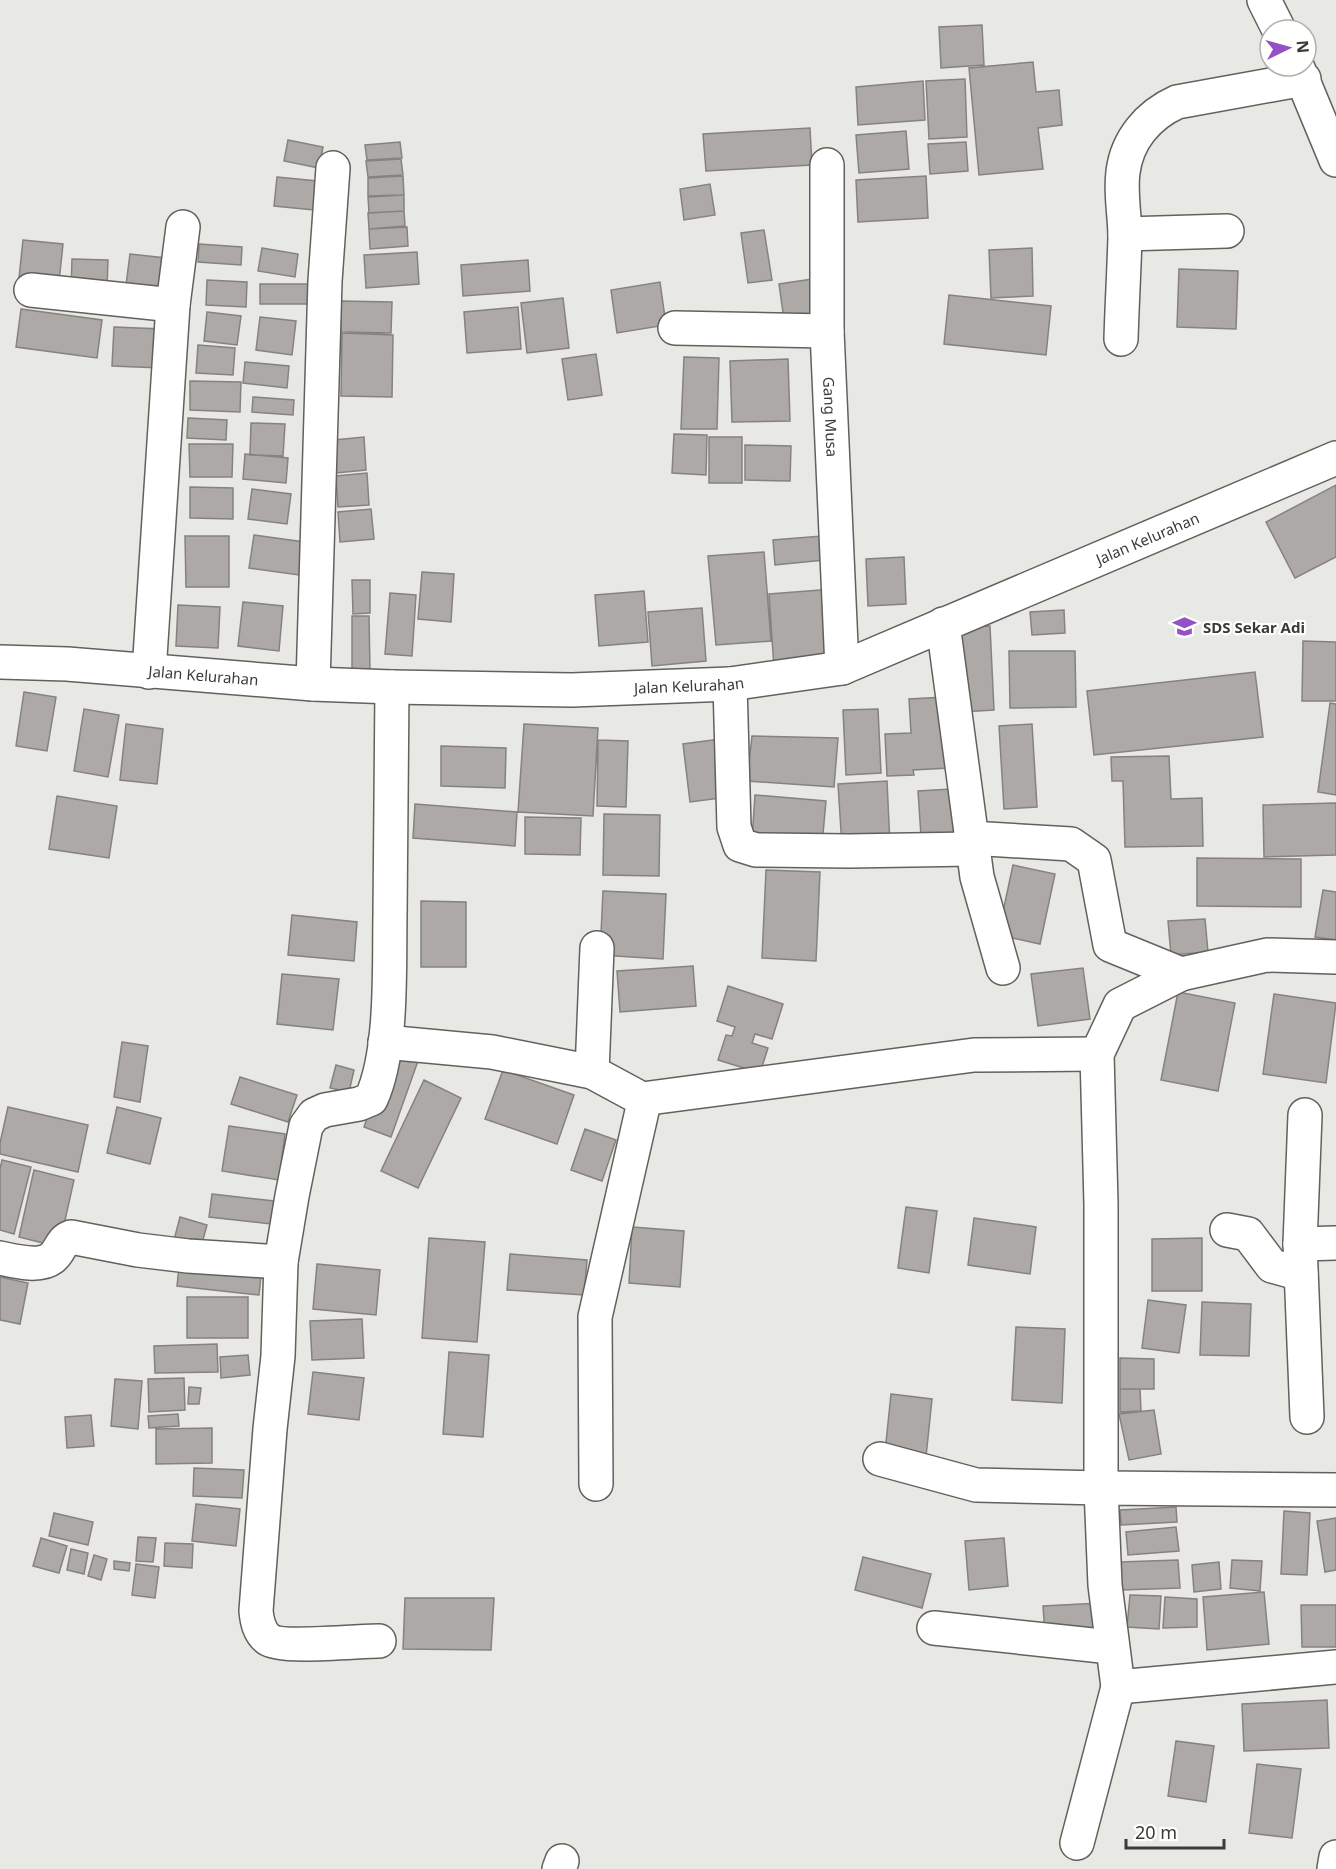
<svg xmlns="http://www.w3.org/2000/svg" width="1336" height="1869" viewBox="0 0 1336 1869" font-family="'Noto Sans',sans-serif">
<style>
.building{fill:#aca9a6;stroke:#85827f;stroke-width:1.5}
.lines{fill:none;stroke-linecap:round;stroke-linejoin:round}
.street-casing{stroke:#61615e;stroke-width:36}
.street{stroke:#fff;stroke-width:33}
.labels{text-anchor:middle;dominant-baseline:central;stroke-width:4.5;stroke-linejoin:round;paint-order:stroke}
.street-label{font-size:15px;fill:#3a3a38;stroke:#fffffe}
.poi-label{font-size:15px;font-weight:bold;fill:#3a3a38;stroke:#fffffe;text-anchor:start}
</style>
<rect width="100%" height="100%" fill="#e8e8e4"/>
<path class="building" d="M982,25L984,65L941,68L939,27Z
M1033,62L1036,92L1059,90L1062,125L1038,128L1043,169L979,175L969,68Z
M965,79L967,137L929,139L926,81Z
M923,81L925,120L858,125L856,87Z
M810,128L812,165L706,171L703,134Z
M906,131L909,169L859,173L856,135Z
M288,140L323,147L319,168L284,161Z
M400,142L402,158L367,160L365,145Z
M966,142L968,171L930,174L928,144Z
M401,159L403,175L368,177L366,161Z
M403,176L404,195L368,196V178Z
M926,176L928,218L858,222L856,180Z
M277,177L317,181L314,210L274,206Z
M710,184L715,215L684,220L680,189Z
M404,195V211L369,213L368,197Z
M404,211L405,226L369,229L368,213Z
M407,227L408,246L370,249L369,229Z
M764,230L772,280L748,283L741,233Z
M23,240L63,244L59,282L19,278Z
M199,244L242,247L241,265L198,262Z
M262,248L298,254L295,277L258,271Z
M1032,248L1033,296L991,298L989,250Z
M417,252L419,284L366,288L364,255Z
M130,254L166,258L162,289L126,285Z
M72,259L108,260L107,290L71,289Z
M528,260L530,291L463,296L461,265Z
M1179,269L1238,271L1236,329L1177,327Z
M819,278L824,314L784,320L779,284Z
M207,280L247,282L246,307L206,305Z
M660,282L666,325L617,333L611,290Z
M260,284H308L309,304H260Z
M949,295L1051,306L1046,355L944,344Z
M563,298L569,348L527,353L521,303Z
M341,301L392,302L391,333L341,332Z
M518,307L521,349L467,353L464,312Z
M21,309L102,320L97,358L16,347Z
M207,312L241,316L237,345L204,341Z
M260,317L296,321L292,355L256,350Z
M114,327L163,329L161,368L112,366Z
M342,333L393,335L392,397L341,396Z
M198,345L235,348L233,375L196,373Z
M596,354L602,395L568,400L562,359Z
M684,357L719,358L717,429H681Z
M788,359L790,421L732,422L730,361Z
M245,362L289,366L287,388L243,383Z
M190,381L241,382L240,412L190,410Z
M253,397L294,400L293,415L252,412Z
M188,418L227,420L226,440L187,438Z
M251,423L285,424L283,456L250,455Z
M674,434L707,435L706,475L672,473Z
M364,437L366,470L336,473L334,440Z
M709,437H742V483H709Z
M189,444H233L232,477H190Z
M745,445L791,446L790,481L745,480Z
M245,454L288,458L286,483L243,479Z
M367,473L369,505L338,507L336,476Z
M1336,485V557L1295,578L1266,522Z
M190,487L233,488V519L190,518Z
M252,489L291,494L287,524L248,519Z
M371,509L374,539L340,542L338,512Z
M254,535L304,542L299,575L249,568Z
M185,536H229V587H186Z
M822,536L824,560L775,565L773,540Z
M764,552L771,641L716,645L708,556Z
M904,557L906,604L868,606L866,559Z
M422,572L454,574L451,622L418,619Z
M352,580H370V613L353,614Z
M833,589L839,663L774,668L769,594Z
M644,591L648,642L599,646L595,595Z
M390,593L416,595L412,656L385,654Z
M243,602L283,606L279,651L238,646Z
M178,605L220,607L218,648L176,646Z
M702,608L706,661L652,666L648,612Z
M1064,610L1065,633L1032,635L1030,612Z
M352,616H369L370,670H352Z
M990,626L994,710L962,712L957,628Z
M1303,641L1336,642V701H1302Z
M1009,651H1075L1076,707L1010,708Z
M1255,672L1263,737L1094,755L1087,691Z
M24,692L56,697L47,751L16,746Z
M945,697L949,768L913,770L914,775L887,776L885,734L911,733L909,699Z
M1330,703L1336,704V795L1318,792Z
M84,709L119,715L108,777L74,771Z
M878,709L881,773L846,775L843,710Z
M126,724L163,729L157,784L120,780Z
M524,724L598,728L593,816L518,812Z
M1032,724L1037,807L1004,809L999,726Z
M752,736L838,738L834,787L747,781Z
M720,739L728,797L690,802L683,744Z
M598,740L628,741L626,807L597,806Z
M441,746L506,748L505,788L441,786Z
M1169,756L1171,799L1202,798L1203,846L1125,847L1123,781H1112L1111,757Z
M887,781L890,845L842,847L838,784Z
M951,789L954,834L921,836L918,791Z
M755,795L826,801L822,845L752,839Z
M57,796L117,806L109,858L49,849Z
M1336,803V855L1264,857L1263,805Z
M415,804L517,812L515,846L413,838Z
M604,814L660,815L659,876L603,875Z
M525,817L581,818L580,855L525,854Z
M1197,858L1301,859V907L1197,906Z
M1013,865L1055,874L1040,944L998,935Z
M766,870L820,872L816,961L762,958Z
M1323,890L1336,892V940L1315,937Z
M603,891L666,894L663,959L600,955Z
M421,901L466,902V967H421Z
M292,915L357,922L354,961L288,955Z
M1205,919L1208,952L1171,955L1168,921Z
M693,966L696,1006L620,1012L617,971Z
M1083,968L1090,1019L1038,1026L1031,974Z
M282,974L339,979L333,1030L277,1024Z
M728,986L783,1004L772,1039L755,1034L752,1043L768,1048L760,1073L718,1060L726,1035L732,1036L735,1027L717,1021Z
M1178,992L1235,1003L1218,1091L1161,1080Z
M1274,994L1336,1003L1326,1083L1263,1074Z
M122,1042L148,1046L140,1102L114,1097Z
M390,1051L418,1061L391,1137L364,1127Z
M336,1065L354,1070L349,1092L330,1088Z
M503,1070L574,1095L557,1144L485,1119Z
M240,1077L297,1095L288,1122L231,1104Z
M424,1080L461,1098L418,1188L381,1171Z
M8,1107L88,1125L78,1172L0,1154V1143Z
M117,1107L161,1118L150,1164L107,1153Z
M229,1126L285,1134L279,1180L222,1171Z
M585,1129L616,1140L602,1181L571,1170Z
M2,1160L31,1167L14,1234L0,1230V1169Z
M34,1170L74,1180L59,1247L19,1237Z
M212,1194L274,1201L271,1224L209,1217Z
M906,1207L937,1211L929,1273L898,1268Z
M180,1217L207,1225L201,1247L174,1240Z
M974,1218L1036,1227L1030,1274L968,1265Z
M632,1227L684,1231L680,1287L629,1283Z
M429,1238L485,1242L477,1342L422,1338Z
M1202,1238V1291H1152V1239Z
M510,1254L587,1260L584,1295L507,1290Z
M180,1257L262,1266L259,1295L177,1286Z
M317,1264L380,1270L376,1315L313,1309Z
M0,1277L28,1283L20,1324L0,1320Z
M187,1297H248V1338H187Z
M1148,1300L1186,1305L1179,1353L1142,1348Z
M1202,1302L1251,1304L1249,1356L1200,1355Z
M362,1319L364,1358L312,1360L310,1321Z
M1016,1327L1065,1329L1062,1403L1012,1400Z
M217,1344L218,1372L155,1373L154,1346Z
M449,1352L489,1355L483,1437L443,1434Z
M248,1355L250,1375L221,1378L220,1357Z
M1120,1358L1154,1359V1389H1120Z
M313,1372L364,1378L359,1420L308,1414Z
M184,1378L185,1410L149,1412L148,1379Z
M115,1379L142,1381L138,1429L111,1426Z
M189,1387L201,1388L199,1404H188Z
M1120,1389H1140L1141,1411L1120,1412Z
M891,1394L932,1399L926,1457L885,1452Z
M1154,1410L1161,1454L1129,1460L1119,1414Z
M178,1414L179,1426L149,1428L148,1416Z
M91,1415L94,1446L67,1448L65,1417Z
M212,1428V1463L156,1464V1429Z
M194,1468L244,1470L242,1498L193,1496Z
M196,1504L240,1509L236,1546L192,1541Z
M1176,1507L1177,1522L1121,1525L1120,1510Z
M1284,1511L1310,1513L1307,1575L1281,1574Z
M54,1513L93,1522L88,1545L49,1536Z
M1336,1518V1570L1325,1572L1317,1521Z
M1176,1527L1179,1551L1128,1555L1126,1532Z
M138,1537L156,1538L153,1562L136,1561Z
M41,1538L67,1546L59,1573L33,1566Z
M1004,1538L1008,1586L969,1590L965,1541Z
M165,1543L193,1544L192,1568L164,1566Z
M71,1549L88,1553L84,1574L67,1570Z
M94,1555L107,1559L101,1580L88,1576Z
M863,1557L931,1574L922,1608L855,1590Z
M1178,1560L1180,1588L1122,1590L1120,1562Z
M1232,1560L1262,1561L1260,1591L1230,1588Z
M114,1561L130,1563L129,1571L114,1569Z
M1219,1562L1221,1589L1194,1592L1192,1565Z
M136,1564L159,1567L155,1598L132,1595Z
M1264,1592L1269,1644L1207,1650L1203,1597Z
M1130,1595L1161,1596L1159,1629L1127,1627Z
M1165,1597L1197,1599V1627L1163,1628Z
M405,1598H494L491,1650L403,1649Z
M1100,1603L1102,1630L1045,1634L1043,1606Z
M1301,1605H1336V1647H1302Z
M1327,1700L1329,1748L1244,1751L1242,1704Z
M1176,1741L1214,1746L1206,1802L1168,1796Z
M1257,1764L1301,1769L1292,1838L1249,1833Z"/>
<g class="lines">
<defs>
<g id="street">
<path d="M1264,0L1279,30"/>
<path d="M1297,66L1336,160"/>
<path id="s1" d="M827,165V331L842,668"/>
<path d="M1125,234L1227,231"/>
<path d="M31,290L173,305"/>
<path d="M675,328L827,331"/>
<path d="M1121,339C1122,305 1124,271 1125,237C1125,216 1120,193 1123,172C1127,140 1148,115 1177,102L1304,79"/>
<path d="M943,624L977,877L1003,968"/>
<path id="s2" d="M0,662L67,664L313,684L392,687L572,690L730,684L842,668L1336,458"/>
<path d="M149,672L173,305L183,227"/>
<path d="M313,684L325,281L333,168"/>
<path d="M730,684L734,827L740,845L756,850L849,851L972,849"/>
<path d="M970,838L1071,844L1094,860L1110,945L1181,974"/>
<path d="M385,1042L492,1052L592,1072L642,1099L974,1055L1097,1054"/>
<path d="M592,1072L597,948"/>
<path d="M1305,1115L1300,1244L1307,1417"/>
<path d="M1227,1230L1248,1234L1272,1266L1301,1274"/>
<path d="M1300,1244L1336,1243"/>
<path d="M0,1258C14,1261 39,1268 52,1258C61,1251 60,1241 71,1237L138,1250L188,1256L281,1262"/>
<path d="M880,1459L976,1485L1101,1488V1204L1097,1054L1120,1005L1181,974L1267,955L1336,957"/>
<path d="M596,1484L595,1317L642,1111V1099"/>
<path d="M1336,1490L1101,1488L1105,1585L1118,1687L1336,1667"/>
<path d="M934,1628L1111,1647"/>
<path d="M379,1641C359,1641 281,1649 268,1639C259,1632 257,1621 256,1611L270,1429L278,1356L281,1262L292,1196L306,1126L314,1115L325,1110L359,1104L371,1099C393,1052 389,967 390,915C390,839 391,763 392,687"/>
<path d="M1077,1843L1118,1687"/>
<path d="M559,1869L562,1861"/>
<path d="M1334,1869L1336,1857"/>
</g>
</defs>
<use href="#street" class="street-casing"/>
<use href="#street" class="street"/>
</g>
<defs>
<symbol id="school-bare" viewBox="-9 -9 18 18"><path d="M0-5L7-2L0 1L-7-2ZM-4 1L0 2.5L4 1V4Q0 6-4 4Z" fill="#9451c5" stroke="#fffffe" stroke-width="2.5" paint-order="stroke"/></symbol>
</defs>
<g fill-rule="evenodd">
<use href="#school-bare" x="1168" y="610" width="33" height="33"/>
</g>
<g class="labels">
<g class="street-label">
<text stroke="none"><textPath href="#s1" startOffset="252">Gang Musa</textPath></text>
<text stroke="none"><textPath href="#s2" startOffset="1176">Jalan Kelurahan</textPath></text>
<text stroke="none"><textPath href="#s2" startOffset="204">Jalan Kelurahan</textPath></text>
<text stroke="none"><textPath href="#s2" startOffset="690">Jalan Kelurahan</textPath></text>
</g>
<g class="poi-label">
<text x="1203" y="627">SDS Sekar Adi</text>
</g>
</g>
<g transform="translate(1288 48) rotate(85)"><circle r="28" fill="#fffffe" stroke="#b0b0af" stroke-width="1.5"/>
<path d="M0-4.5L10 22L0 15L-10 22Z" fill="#9451c5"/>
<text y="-9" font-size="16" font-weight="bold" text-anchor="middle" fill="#3a3a38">N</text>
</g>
<path d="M1126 1839v9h98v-9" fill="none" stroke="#3a3a38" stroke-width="3"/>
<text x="1135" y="1839" font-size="18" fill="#3a3a38" stroke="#fffffe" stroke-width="4.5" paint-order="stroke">20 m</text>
</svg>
